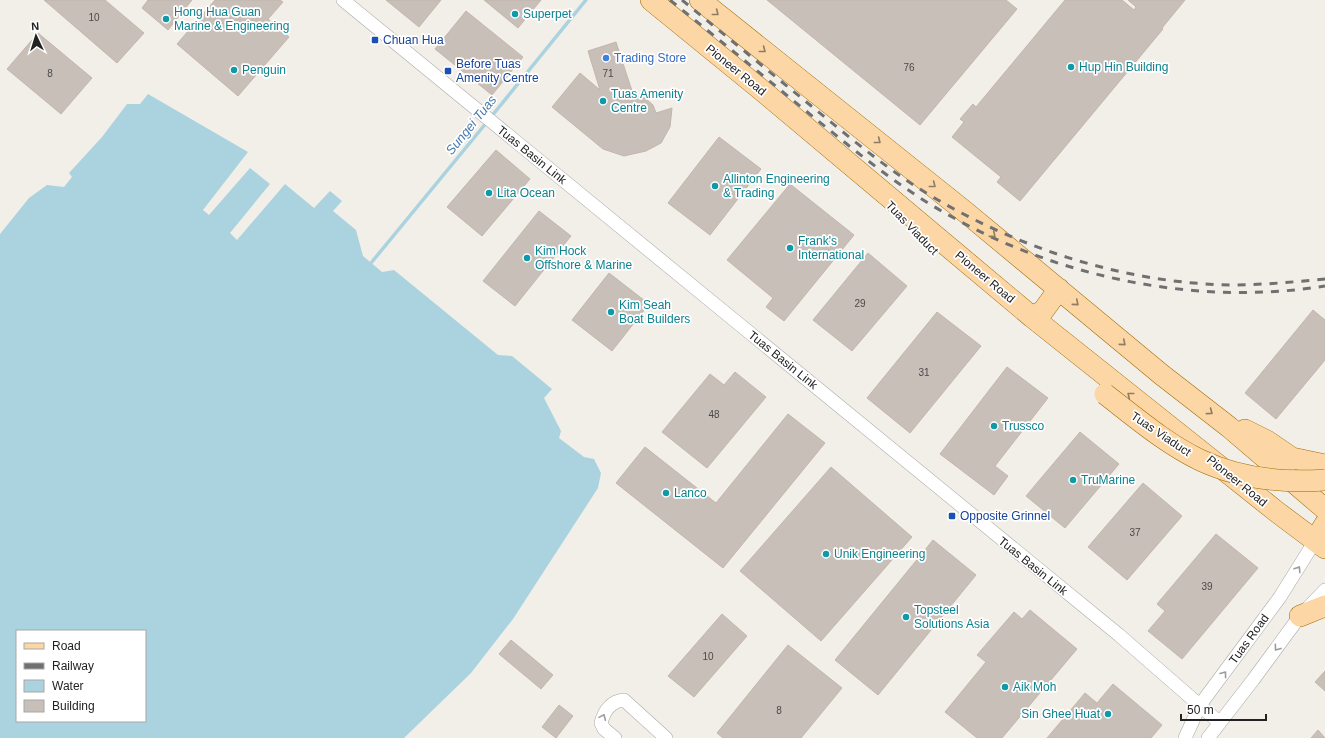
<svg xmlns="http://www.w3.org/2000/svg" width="1325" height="738" viewBox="0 0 1325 738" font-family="Helvetica,sans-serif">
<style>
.water{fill:#aad3df;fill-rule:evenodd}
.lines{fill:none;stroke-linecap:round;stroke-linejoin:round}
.stream{stroke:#aad3df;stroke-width:3.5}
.building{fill:#c7bfb8;stroke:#c4b6ab}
.street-casing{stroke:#a9a9a9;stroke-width:14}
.primary-casing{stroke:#a06b00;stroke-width:22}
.street{stroke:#fff;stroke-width:13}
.primary{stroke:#fcd6a4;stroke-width:21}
.rail{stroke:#707070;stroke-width:3;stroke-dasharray:8 8;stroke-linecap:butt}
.primary-bridge-casing{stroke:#a06b00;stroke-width:22;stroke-linecap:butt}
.primary-bridge{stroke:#fcd6a4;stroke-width:21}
.oneway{stroke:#8f7c63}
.oneway2{stroke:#9c9c9c}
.culture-dot{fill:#0f9aa8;stroke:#fff;stroke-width:1.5}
.transit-dot{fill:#1a4fb4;stroke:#fff;stroke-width:1.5}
.shop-dot{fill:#3f7fe0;stroke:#fff;stroke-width:1.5}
.labels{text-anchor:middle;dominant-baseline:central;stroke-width:3.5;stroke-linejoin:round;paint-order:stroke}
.number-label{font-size:10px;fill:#4b4948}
.culture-label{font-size:12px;fill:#0d838f;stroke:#fff;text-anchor:start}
.transit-label{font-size:12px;fill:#164399;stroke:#fff;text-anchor:start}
.shop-label{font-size:12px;fill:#366cbe;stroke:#fff;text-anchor:start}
.street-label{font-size:12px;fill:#222;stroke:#fff}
.water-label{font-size:13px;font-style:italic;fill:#4a7aab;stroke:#fff}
</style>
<rect width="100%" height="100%" fill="#f2efe9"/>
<path class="water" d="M148,94L248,152L203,210L209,215L250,168L270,184L230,233L237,240L285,184L314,208L330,191L342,201L333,211L356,230L363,256L382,272L394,270L498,355L512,356L552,389L544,398L561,431L559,438L584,457L594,459L601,473L598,488L513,619L471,673L404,738H0V234L29,198L47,185L64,187L72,177L69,173L102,137L127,104H140ZM17,631H145V721H17Z"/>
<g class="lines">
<path class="stream" d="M491,117L586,0
M371,263L487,122"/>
</g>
<path class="building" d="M44,0H105L144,33L117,63Z
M148,0H192L168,30L142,8Z
M215,0H280L283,2L268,19L289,37L238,96L177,44Z
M386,0H441L419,27Z
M484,0H541L518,28Z
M767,0H1006L1017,9L920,125Z
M1065,0H1122L1134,10L1136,7L1128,0H1185L1162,28L1163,29L1020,201L997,182L1001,177L952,137L964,122L960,119L973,104L976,107Z
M466,11L523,57L492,95L435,49Z
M38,33L92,78L61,114L7,69Z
M616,42L634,97L645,98L653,105L656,113L672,108L670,127L661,143L646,151L624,156L603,149L552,107L580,73L600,90L588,51Z
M719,137L761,169L710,235L668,203Z
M496,150L530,179L482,236L447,207Z
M790,184L854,235L784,321L766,307L773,298L727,260Z
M539,211L571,236L515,306L483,281Z
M868,253L907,286L852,351L813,320Z
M609,273L649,304L612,351L572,320Z
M1313,310L1325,320V360L1276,419L1245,393Z
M937,312L981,346L910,433L867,398Z
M1007,367L1048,398L995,466L1008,476L994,495L940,454Z
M735,372L766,397L707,468L662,432L710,374L724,385Z
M788,414L825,443L723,568L616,483L645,447L716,503Z
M1080,432L1119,464L1065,528L1026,496Z
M831,467L912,537L821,641L740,571Z
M1143,483L1182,516L1127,580L1088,547Z
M1216,534L1258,568L1182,659L1148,631L1165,611L1157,604Z
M933,540L976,575L878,695L835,660Z
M1030,610L1077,649L1002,738H977L945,712L986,662L977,655L1014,612L1022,619Z
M722,614L747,636L694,697L668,676Z
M511,640L553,675L541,689L499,654Z
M788,645L842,688L801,738H723L717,733Z
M1325,671V691L1315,682Z
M1113,684L1162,725L1151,738H1047L1085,693L1097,703Z
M559,705L573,716L556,738L542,727Z
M1318,730L1325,738H1311Z"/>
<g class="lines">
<defs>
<path id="street" d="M343,0L1119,635L1220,723
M615,738L604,729L601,723C604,711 611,701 624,700L666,738
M1185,738L1200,705L1280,597L1315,541
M1208,738L1253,680L1300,616L1325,590"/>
<path id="primary" d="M651,0L759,88L1032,317L1277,512L1325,548
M700,0L963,210L1162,375L1229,427L1325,509
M1032,317L1043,311L1059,289
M1245,430L1267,441L1292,458L1325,465
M1315,541L1325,524
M1300,616L1325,606"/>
</defs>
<use href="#street" class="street-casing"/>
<use href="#primary" class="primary-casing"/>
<use href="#street" class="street"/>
<use href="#primary" class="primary"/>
<path class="rail" d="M670,0C716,37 761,74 806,111C853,149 900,189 954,218C1064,279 1200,306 1325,286
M682,0C726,36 771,73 815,109C854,141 894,175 938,200C1026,251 1128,283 1230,285C1262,285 1293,282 1325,279"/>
<defs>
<path id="primary-bridge" d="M1105,394C1135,417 1165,443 1200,460C1238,478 1283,483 1325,480"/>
</defs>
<use href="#primary-bridge" class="primary-bridge-casing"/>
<use href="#primary-bridge" class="primary-bridge"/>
</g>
<defs><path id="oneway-chevron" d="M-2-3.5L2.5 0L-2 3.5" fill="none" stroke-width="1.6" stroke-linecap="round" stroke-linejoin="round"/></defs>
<g class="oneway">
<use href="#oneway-chevron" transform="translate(716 13) rotate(38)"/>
<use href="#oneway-chevron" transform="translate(763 50) rotate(38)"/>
<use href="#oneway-chevron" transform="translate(878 141) rotate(38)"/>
<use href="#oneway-chevron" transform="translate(933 185) rotate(38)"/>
<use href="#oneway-chevron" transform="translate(993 235) rotate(40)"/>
<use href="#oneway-chevron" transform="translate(1076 303) rotate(40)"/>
<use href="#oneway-chevron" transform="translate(1123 343) rotate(40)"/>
<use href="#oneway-chevron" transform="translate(1130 395) rotate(-141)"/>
<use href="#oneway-chevron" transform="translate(1210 412) rotate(37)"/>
</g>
<g class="oneway2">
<use href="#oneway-chevron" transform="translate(1298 569) rotate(-57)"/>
<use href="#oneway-chevron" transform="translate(1277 648) rotate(126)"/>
<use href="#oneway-chevron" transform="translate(1224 674) rotate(-53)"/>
<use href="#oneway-chevron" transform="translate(603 717) rotate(-66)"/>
</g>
<g class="culture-dot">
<circle cx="515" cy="14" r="4"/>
<circle cx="166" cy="19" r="4"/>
<circle cx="1071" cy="67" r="4"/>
<circle cx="234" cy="70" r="4"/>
<circle cx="603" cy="101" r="4"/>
<circle cx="715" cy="186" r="4"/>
<circle cx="489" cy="193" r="4"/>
<circle cx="790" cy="248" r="4"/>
<circle cx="527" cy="258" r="4"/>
<circle cx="611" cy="312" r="4"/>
<circle cx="994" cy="426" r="4"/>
<circle cx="1073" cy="480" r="4"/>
<circle cx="666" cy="493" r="4"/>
<circle cx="826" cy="554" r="4"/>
<circle cx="906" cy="617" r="4"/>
<circle cx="1005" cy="687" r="4"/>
<circle cx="1108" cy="714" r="4"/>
</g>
<g class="transit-dot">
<rect x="371" y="36" width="8" height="8" rx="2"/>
<rect x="444" y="67" width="8" height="8" rx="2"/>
<rect x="948" y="512" width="8" height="8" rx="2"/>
</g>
<circle class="shop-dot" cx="606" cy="58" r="4"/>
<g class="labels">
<g class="number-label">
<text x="94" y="17">10</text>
<text x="909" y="67">76</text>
<text x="50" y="73">8</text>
<text x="608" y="73">71</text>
<text x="860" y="303">29</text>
<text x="924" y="372">31</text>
<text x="714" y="414">48</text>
<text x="1135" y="532">37</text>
<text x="1207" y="586">39</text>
<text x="708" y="656">10</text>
<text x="779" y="710">8</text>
</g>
<g class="culture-label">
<text x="174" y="12">Hong Hua Guan<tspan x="174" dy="14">Marine &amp; Engineering</tspan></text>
<text x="523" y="14">Superpet</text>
<text x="1079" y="67">Hup Hin Building</text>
<text x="242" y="70">Penguin</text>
<text x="611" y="94">Tuas Amenity<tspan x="611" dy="14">Centre</tspan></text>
<text x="723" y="179">Allinton Engineering<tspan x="723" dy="14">&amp; Trading</tspan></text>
<text x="497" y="193">Lita Ocean</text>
<text x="798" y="241">Frank's<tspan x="798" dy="14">International</tspan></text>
<text x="535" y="251">Kim Hock<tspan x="535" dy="14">Offshore &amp; Marine</tspan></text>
<text x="619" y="305">Kim Seah<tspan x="619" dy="14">Boat Builders</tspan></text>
<text x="1002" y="426">Trussco</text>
<text x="1081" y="480">TruMarine</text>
<text x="674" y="493">Lanco</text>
<text x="834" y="554">Unik Engineering</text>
<text x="914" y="610">Topsteel<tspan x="914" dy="14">Solutions Asia</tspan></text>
<text x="1013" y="687">Aik Moh</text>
<text x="1100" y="714" text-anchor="end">Sin Ghee Huat</text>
</g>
<g class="transit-label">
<text x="383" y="40">Chuan Hua</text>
<text x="456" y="64">Before Tuas<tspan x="456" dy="14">Amenity Centre</tspan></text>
<text x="960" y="516">Opposite Grinnel</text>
</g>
<g class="shop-label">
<text x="614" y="58">Trading Store</text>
</g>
<g class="street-label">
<text transform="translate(736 70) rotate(39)">Pioneer Road</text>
<text transform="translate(532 155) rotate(39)">Tuas Basin Link</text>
<text transform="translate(912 228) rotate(46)">Tuas Viaduct</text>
<text transform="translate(985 277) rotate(40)">Pioneer Road</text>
<text transform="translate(783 360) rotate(39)">Tuas Basin Link</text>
<text transform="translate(1161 434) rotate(34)">Tuas Viaduct</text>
<text transform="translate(1237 481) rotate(39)">Pioneer Road</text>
<text transform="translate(1033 566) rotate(39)">Tuas Basin Link</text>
<text transform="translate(1249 639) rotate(-54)">Tuas Road</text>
</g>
<g class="water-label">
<text transform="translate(471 125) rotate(-51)">Sungei Tuas</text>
</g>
</g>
<rect x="16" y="630" width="130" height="92" fill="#ffffff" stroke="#a7a7a7"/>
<rect x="24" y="643" width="20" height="6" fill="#fcd6a4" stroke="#a7a7a7"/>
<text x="52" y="650" font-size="12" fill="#222222">Road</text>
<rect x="24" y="663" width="20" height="6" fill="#707070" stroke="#a7a7a7"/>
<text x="52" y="670" font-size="12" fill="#222222">Railway</text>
<rect x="24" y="680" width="20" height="12" fill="#aad3df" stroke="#a7a7a7"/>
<text x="52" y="690" font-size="12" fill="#222222">Water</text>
<rect x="24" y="700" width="20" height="12" fill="#c7bfb8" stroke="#a7a7a7"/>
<text x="52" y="710" font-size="12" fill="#222222">Building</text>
<g transform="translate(36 36) rotate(356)" stroke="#ffffff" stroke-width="3" paint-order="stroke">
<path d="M0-3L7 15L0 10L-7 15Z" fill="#222222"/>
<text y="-6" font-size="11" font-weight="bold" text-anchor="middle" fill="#222222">N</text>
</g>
<path d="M1181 714v6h85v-6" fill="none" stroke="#222222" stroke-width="2"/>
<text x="1187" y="714" font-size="12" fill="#222222" stroke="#ffffff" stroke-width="3" paint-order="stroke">50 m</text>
</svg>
